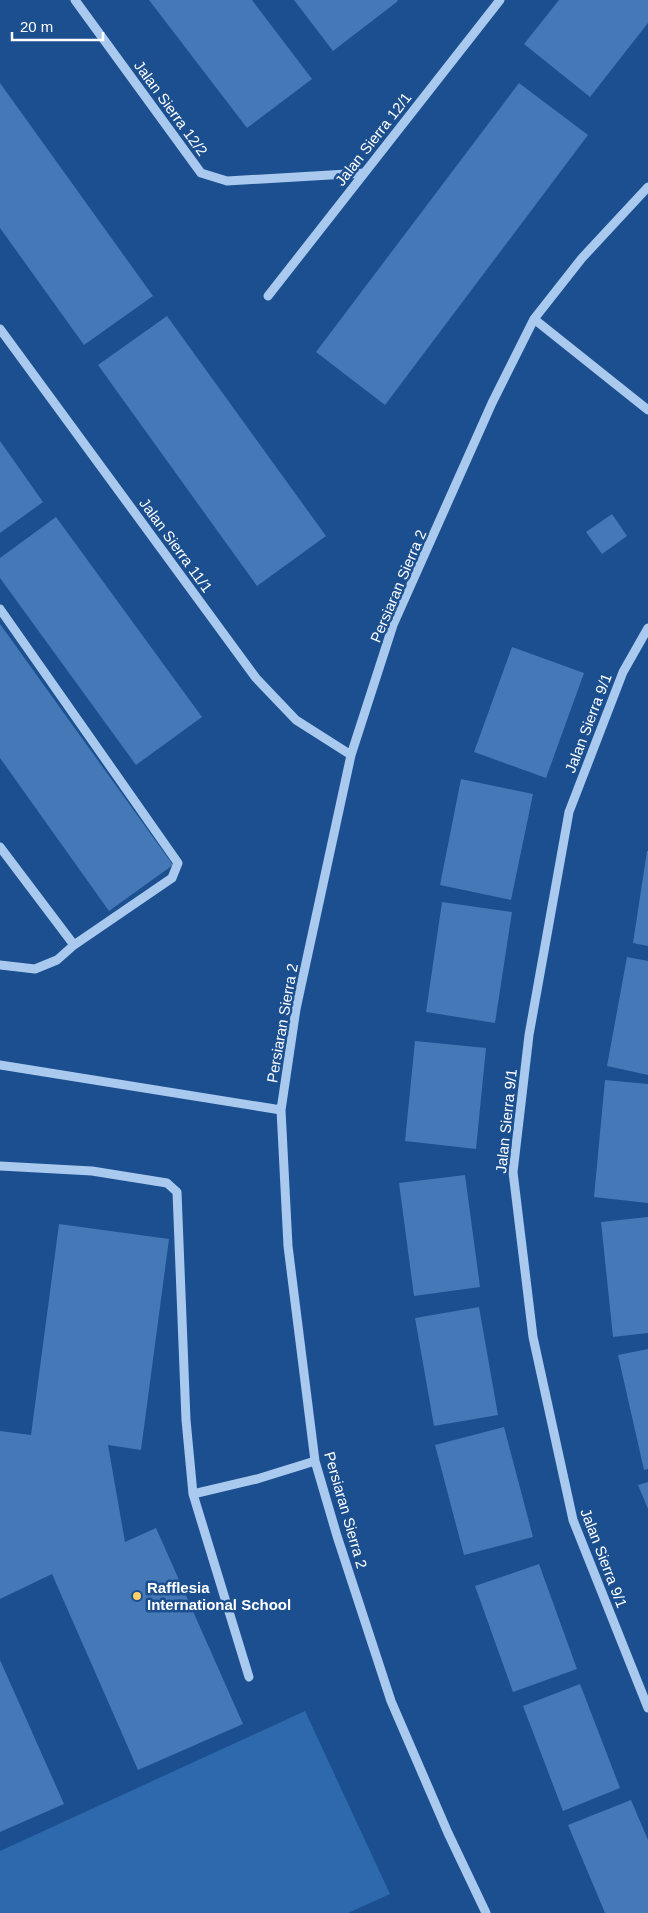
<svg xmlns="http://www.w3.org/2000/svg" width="648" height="1913" viewBox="0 0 648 1913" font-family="Arial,sans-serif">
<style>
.green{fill:#2e69ad}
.building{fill:#4478b7}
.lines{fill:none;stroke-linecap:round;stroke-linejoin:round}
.minor{stroke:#a9c9ee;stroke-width:9}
.poi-dot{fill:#ffd166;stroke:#1b4f8f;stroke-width:2}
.labels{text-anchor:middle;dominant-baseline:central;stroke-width:5;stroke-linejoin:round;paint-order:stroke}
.street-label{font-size:15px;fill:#fff;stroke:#1b4f8f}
.poi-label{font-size:15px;font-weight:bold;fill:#fff;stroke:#1b4f8f;text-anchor:start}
</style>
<rect width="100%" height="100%" fill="#1b4f8f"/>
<path class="green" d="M305,1711L390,1894L348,1913H0V1851Z"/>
<path class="building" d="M149,0H252L312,79L247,128Z
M294,0H397L398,1L333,51Z
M559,0H648V23L590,97L524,44Z
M0,83L153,296L84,345L0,228Z
M519,83L588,135L385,405L316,352Z
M167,316L326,536L257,586L98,365Z
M0,441L43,502L0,533Z
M612,514L627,536L602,554L586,532Z
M56,517L202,717L136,765L0,578V558Z
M0,624L173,865L109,911L0,758Z
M512,647L584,673L546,778L474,752Z
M461,779L533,794L511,900L440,885Z
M647,851H648V946L633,943Z
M442,902L512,912L495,1023L426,1012Z
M627,957L648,961V1075L607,1066Z
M415,1041L486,1048L476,1149L405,1141Z
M605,1080L648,1084V1203L594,1197Z
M465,1175L480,1287L414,1296L399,1183Z
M648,1217V1333L613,1337L601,1222Z
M59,1224L169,1239L141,1450L108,1445L125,1542L156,1528L243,1724L138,1770L52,1574L0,1599V1431L31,1435Z
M479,1307L498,1415L434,1426L415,1318Z
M648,1349V1469L644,1470L618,1355Z
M504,1427L533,1537L464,1555L435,1445Z
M648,1482V1509L638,1485Z
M539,1564L577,1669L513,1692L475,1586Z
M0,1660L64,1804L0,1832Z
M580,1684L620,1788L563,1811L523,1706Z
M631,1800L648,1840V1913H605L568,1825Z"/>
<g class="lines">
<path class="minor" d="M75,0L201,173L227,181L364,173
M268,296L500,0
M534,319L648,410
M0,329L256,678L296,720L351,755
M0,609L178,863L172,878L74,945L57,960L35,969L0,965
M648,628L623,672L569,812L529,1035L513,1172L533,1337L573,1520L648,1708
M0,847L74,945
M0,1065L281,1110
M0,1166L92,1171L167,1183L177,1192L186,1420L193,1494L249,1677
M193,1494L257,1479L315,1461
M486,1913L448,1833L391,1701L337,1536L315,1461L288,1246L281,1110L296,1009L351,755L393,625L492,403L534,319L582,258L648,187"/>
</g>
<circle class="poi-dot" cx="137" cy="1596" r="5"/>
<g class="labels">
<g class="street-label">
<text transform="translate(171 108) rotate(54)">Jalan Sierra 12/2</text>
<text transform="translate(373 139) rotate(-52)">Jalan Sierra 12/1</text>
<text transform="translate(176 545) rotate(54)">Jalan Sierra 11/1</text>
<text transform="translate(398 586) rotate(-67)">Persiaran Sierra 2</text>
<text transform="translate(588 723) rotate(-69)">Jalan Sierra 9/1</text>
<text transform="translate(282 1023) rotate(-80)">Persiaran Sierra 2</text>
<text transform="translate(506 1121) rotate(-84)">Jalan Sierra 9/1</text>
<text transform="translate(346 1510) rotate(74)">Persiaran Sierra 2</text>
<text transform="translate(604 1558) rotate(69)">Jalan Sierra 9/1</text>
</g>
<g class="poi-label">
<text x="147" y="1587">Rafflesia<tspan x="147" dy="17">International School</tspan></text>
</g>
</g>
<path d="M12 32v8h91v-8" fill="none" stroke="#ffffff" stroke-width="2.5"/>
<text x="20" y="32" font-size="15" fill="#ffffff" stroke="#1b4f8f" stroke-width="4" paint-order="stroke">20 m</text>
</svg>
